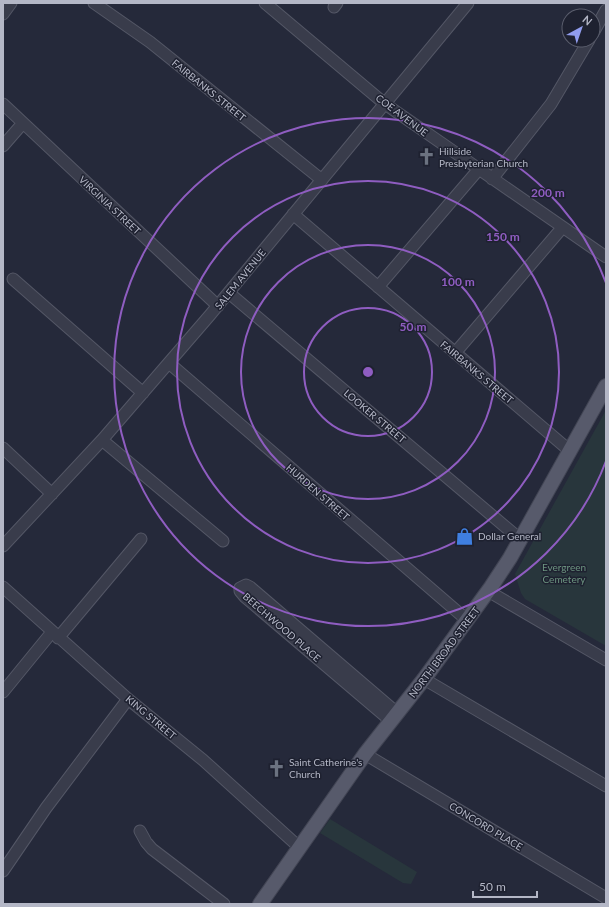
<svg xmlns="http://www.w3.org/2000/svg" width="609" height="907" viewBox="0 0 609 907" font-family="Lato,sans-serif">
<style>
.green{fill:#28363c}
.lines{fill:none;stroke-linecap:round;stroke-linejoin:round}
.minor-casing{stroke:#545766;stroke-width:13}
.major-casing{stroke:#424554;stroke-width:16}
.minor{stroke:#393c4b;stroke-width:11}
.major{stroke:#575a6b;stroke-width:14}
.ring{fill:none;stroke:#8f5dc1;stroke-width:2}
.labels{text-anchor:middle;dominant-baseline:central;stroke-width:3;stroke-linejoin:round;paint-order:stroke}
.street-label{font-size:10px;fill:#b4b7c6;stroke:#1e2130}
.poi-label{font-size:10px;fill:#b4b7c6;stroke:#1e2130;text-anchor:start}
.park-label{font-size:10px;fill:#6d9580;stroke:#1e2130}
.centre{fill:#8f5dc1;stroke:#1e2130;stroke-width:2}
.ring-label{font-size:12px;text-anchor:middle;font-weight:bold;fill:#8f5dc1;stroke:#1e2130;stroke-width:3;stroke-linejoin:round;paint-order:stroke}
</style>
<rect width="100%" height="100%" fill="#25293a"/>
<path class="green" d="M606,410V646L525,599L521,593L515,574Z
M330,819L417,872L411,884L403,883L320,833Z"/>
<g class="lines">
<defs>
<path id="minor" d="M94,3L150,42L322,180
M265,3L385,104L606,257
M334,7L337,3
M3,14L11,3
M593,33L606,10
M3,104L218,306
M3,146L23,123
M492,179L551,104L589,40
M293,214L570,451
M13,279L143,393
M378,287L479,169
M229,293L521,540
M455,353L562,228
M169,363L467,620
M102,440L223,541
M3,448L52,494
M3,546L102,440L210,315L468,3
M3,587L128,699L203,760L299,847
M488,591L606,660
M58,638L141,539
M424,679L606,786
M3,692L52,632
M391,721L245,597L240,591V588L246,585L250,587L397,713
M365,754L606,898
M140,831L146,842L152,849L224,904
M3,871L46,808L128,699"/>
<path id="major" d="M260,904L365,754L424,679L491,587L510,558L606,386"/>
</defs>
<use href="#minor" class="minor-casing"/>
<use href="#major" class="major-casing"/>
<use href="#minor" class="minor"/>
<use href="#major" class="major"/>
</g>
<g class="ring">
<circle cx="368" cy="372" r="64"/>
<circle cx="368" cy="372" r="127"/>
<circle cx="368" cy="372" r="191"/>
<path d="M606 461A254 254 0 1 1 606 283"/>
</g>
<defs>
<symbol id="church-bare" viewBox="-9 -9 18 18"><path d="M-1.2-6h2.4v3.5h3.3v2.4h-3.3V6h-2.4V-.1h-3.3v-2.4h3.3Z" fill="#6b7280" stroke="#1e2130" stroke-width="2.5" paint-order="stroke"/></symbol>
<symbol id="shop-bare" viewBox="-9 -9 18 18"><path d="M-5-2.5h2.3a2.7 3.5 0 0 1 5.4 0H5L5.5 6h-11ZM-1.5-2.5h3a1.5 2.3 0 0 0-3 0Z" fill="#3f7fe0" stroke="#1e2130" stroke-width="2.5" paint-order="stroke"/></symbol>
</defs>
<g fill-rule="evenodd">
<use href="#church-bare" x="414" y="144" width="25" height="25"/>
<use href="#shop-bare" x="452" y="524" width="25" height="25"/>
<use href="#church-bare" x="264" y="756" width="25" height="25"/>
</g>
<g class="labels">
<g class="street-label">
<text transform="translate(209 90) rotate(39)">FAIRBANKS STREET</text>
<text transform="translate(402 115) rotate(37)">COE AVENUE</text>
<text transform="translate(110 205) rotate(43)">VIRGINIA STREET</text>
<text transform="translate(240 279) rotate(-51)">SALEM AVENUE</text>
<text transform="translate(477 372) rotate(40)">FAIRBANKS STREET</text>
<text transform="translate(375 416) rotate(40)">LOOKER STREET</text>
<text transform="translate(318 492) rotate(41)">HURDEN STREET</text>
<text transform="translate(282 627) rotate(41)">BEECHWOOD PLACE</text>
<text transform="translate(444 652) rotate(-53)">NORTH BROAD STREET</text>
<text transform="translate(151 717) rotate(40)">KING STREET</text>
<text transform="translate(486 826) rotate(31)">CONCORD PLACE</text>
</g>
<g class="poi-label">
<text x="439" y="151">Hillside<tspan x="439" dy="12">Presbyterian Church</tspan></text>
<text x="478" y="536">Dollar General</text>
<text x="289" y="762">Saint Catherine's<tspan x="289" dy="12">Church</tspan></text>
</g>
<g class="park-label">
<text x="564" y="567">Evergreen<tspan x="564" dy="12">Cemetery</tspan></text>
</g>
</g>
<circle cx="368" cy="372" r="6" class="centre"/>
<g class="ring-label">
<text x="548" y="197">200 m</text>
<text x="503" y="241">150 m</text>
<text x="458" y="286">100 m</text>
<text x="413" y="331">50 m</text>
</g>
<rect width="609" height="907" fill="none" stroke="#b4b7c6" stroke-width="8"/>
<g transform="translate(581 28) rotate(40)"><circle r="19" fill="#1e2130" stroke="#5a5d6c"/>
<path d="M0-3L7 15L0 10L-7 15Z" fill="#919def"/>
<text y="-6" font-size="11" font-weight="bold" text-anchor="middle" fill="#b4b7c6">N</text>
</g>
<path d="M473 891v6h64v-6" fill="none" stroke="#b4b7c6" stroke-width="2"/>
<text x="479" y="891" font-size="12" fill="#b4b7c6" stroke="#1e2130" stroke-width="3" paint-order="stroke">50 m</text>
</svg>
